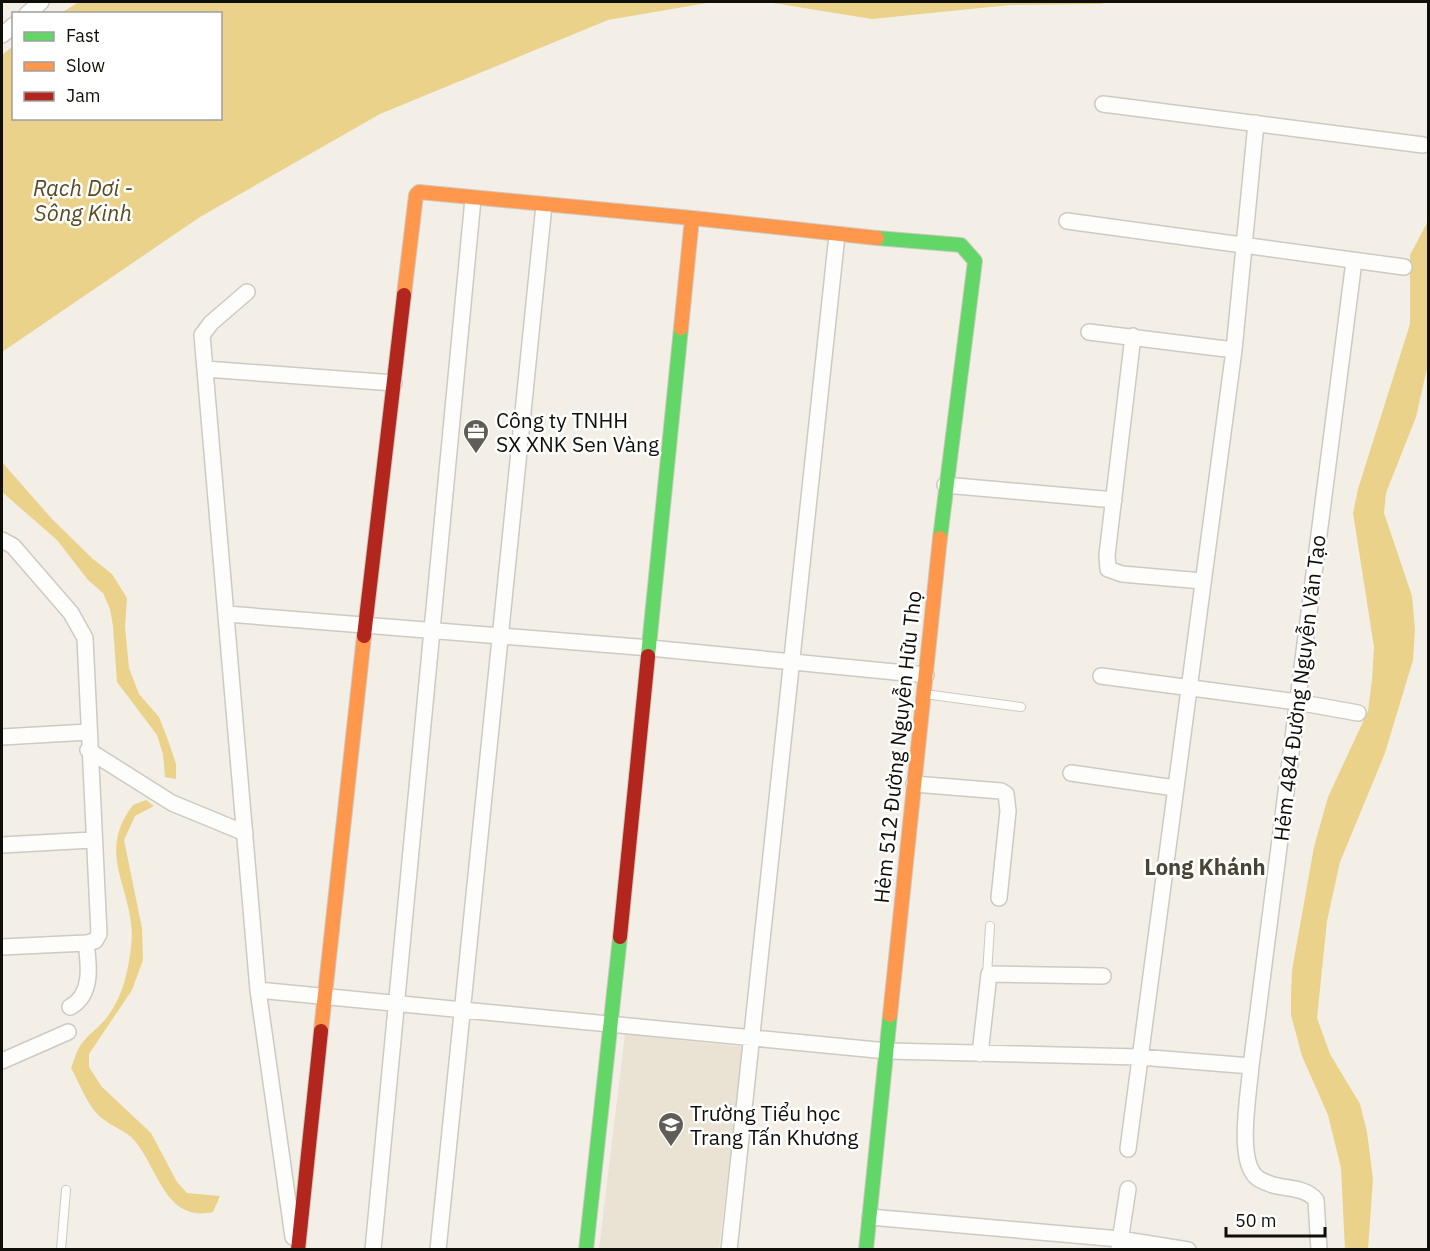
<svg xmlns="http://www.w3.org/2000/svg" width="1430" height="1251" viewBox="0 0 1430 1251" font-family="'IBM Plex Sans',sans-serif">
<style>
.built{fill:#eae3d3}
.water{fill:#ead28b}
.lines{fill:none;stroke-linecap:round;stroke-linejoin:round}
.lane-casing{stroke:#cccac2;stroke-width:10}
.street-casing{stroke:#cccac2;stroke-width:18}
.fast-casing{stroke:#cccac2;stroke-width:16}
.slow-casing{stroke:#cccac2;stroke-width:16}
.jam-casing{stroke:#cccac2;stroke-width:16}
.lane{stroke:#fdfdfb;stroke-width:8}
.street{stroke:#fdfdfb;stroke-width:15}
.fast{stroke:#63d668;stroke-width:14}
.slow{stroke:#ff974d;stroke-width:14}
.jam{stroke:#b3261e;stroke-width:14}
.labels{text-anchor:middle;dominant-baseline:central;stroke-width:5;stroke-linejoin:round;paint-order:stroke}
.poi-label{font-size:21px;fill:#100e08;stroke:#fff;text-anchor:start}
.street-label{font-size:21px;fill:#100e08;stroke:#fff}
.water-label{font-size:22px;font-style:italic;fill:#584b22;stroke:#fff}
.neighbourhood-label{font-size:22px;font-weight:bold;fill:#494436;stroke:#fff}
</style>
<rect width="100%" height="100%" fill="#f3efe6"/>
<path class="built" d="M625,1034L743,1047L719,1249H599Z"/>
<path class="water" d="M79,2H713L608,20L380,114L200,217L2,352V55L13,46L14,118H220V14L61,13Z
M767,2H1110L1100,4L1010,5L872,19Z
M1428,221V364L1416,417L1386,493L1384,513L1412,596L1415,629L1413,660L1385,753L1340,862L1327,921L1317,1018L1330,1054L1360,1104L1367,1132L1373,1179L1368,1249L1345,1250L1341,1168L1328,1115L1302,1056L1291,1015V996L1292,970L1314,847L1328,797L1368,711L1372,680L1374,647L1353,513L1358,489L1410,324V255Z
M2,462L52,519L93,559L112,574L127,598L125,627L129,668L139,694L159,717L168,740L176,764V779L165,777L163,754L157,735L117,682L113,626L110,609L103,593L88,580L57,540L2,492Z
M146,800L154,806L135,816L124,840L142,928L143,960L132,990L89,1054V1067L102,1087L151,1133L177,1182L187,1193L220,1196L213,1212C165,1223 158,1167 134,1140C126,1131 113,1127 103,1119C88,1108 80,1084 71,1068C74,1061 76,1052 80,1046C87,1035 100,1027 108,1016C123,995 128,972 131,947C138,892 93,857 133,805Z"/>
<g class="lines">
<defs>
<path id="lane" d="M925,694L1021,707
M987,975L990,926
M61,1250L66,1190"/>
<path id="street" d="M27,14L41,2
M2,35L14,25
M1103,104L1423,145
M1067,221L1404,267
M247,292L211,323L202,335L258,990L293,1237
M1089,332L1234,350
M1133,336L1107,555L1108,569L1122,574L1202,581
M205,369L394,383
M945,485L1114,500
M2,540L13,546L71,613L85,638L99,934L95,941L86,943L2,947
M227,614L650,648L926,675
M1101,676L1297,702L1358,713
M2,737L88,732
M88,750L172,803L245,833
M1071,773L1175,788
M914,784L1001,791L1006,794L1008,811L999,898
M2,845L92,840
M258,990L887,1051L1140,1057L1251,1066
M70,1007C93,995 89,965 86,943
M980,1054L989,974L1103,976
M2,1061L68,1032
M1128,1149L1234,350L1256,123
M870,1217L1120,1239L1188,1250
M1119,1248L1128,1189
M373,1250L473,199
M438,1250L544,205
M729,1250L837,235
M1319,1250L1316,1200C1305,1187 1287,1189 1273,1185C1265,1182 1257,1180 1253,1173C1238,1152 1249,1092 1251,1066L1354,261"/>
<path id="fast" d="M877,238L961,245L975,261L940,538
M648,656L681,328
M586,1250L620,937
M866,1250L890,1015"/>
<path id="slow" d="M404,295L416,195L419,192L692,218
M681,328L692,218L877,238
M890,1015L940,538
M321,1031L364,636"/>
<path id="jam" d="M364,636L404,295
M620,937L648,656
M298,1250L321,1031"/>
</defs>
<use href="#lane" class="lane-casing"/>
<use href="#street" class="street-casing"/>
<use href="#fast" class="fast-casing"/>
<use href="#slow" class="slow-casing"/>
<use href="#jam" class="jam-casing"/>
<use href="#lane" class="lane"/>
<use href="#street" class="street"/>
<use href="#fast" class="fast"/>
<use href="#slow" class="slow"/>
<use href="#jam" class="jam"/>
</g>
<defs>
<symbol id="office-pin" viewBox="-11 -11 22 30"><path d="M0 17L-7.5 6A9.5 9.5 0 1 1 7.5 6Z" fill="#5f5d56" stroke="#fff"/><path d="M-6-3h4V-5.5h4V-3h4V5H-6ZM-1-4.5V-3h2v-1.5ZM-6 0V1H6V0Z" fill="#fff"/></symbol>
<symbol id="school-pin" viewBox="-11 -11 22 30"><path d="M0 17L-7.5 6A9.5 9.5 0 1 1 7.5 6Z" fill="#5f5d56" stroke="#fff"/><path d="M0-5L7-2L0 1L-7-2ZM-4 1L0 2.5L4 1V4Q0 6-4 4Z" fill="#fff"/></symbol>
</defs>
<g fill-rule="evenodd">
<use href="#office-pin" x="461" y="417" width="30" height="40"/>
<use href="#school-pin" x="656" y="1110" width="30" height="40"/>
</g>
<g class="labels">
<g class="poi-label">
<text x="496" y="420">Công ty TNHH<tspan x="496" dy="24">SX XNK Sen Vàng</tspan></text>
<text x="690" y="1113">Trường Tiểu học<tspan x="690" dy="24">Trang Tấn Khương</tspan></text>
</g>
<g class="street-label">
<text transform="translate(1299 688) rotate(-83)">Hẻm 484 Đường Nguyễn Văn Tạo</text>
<text transform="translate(897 747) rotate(-84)">Hẻm 512 Đường Nguyễn Hữu Thọ</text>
</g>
<g class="water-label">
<text x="83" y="187">Rạch Dơi -<tspan x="83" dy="25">Sông Kinh</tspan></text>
</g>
<g class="neighbourhood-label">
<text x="1205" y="866">Long Khánh</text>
</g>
</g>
<rect width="1430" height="1251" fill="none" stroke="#100e08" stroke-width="6"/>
<rect x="12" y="12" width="210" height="108" fill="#ffffff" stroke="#9f9f9c" stroke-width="1.5"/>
<rect x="24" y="32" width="30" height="9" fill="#63d668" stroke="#9f9f9c" stroke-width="1.5"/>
<text x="66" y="42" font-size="18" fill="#100e08">Fast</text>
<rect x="24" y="62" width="30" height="9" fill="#ff974d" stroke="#9f9f9c" stroke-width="1.5"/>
<text x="66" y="72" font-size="18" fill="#100e08">Slow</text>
<rect x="24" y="92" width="30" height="9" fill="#b3261e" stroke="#9f9f9c" stroke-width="1.5"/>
<text x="66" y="102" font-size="18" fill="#100e08">Jam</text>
<path d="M1226 1227v9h99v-9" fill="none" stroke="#100e08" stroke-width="3"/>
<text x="1235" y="1227" font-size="18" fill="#100e08" stroke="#ffffff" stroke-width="4.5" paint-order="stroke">50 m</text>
</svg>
